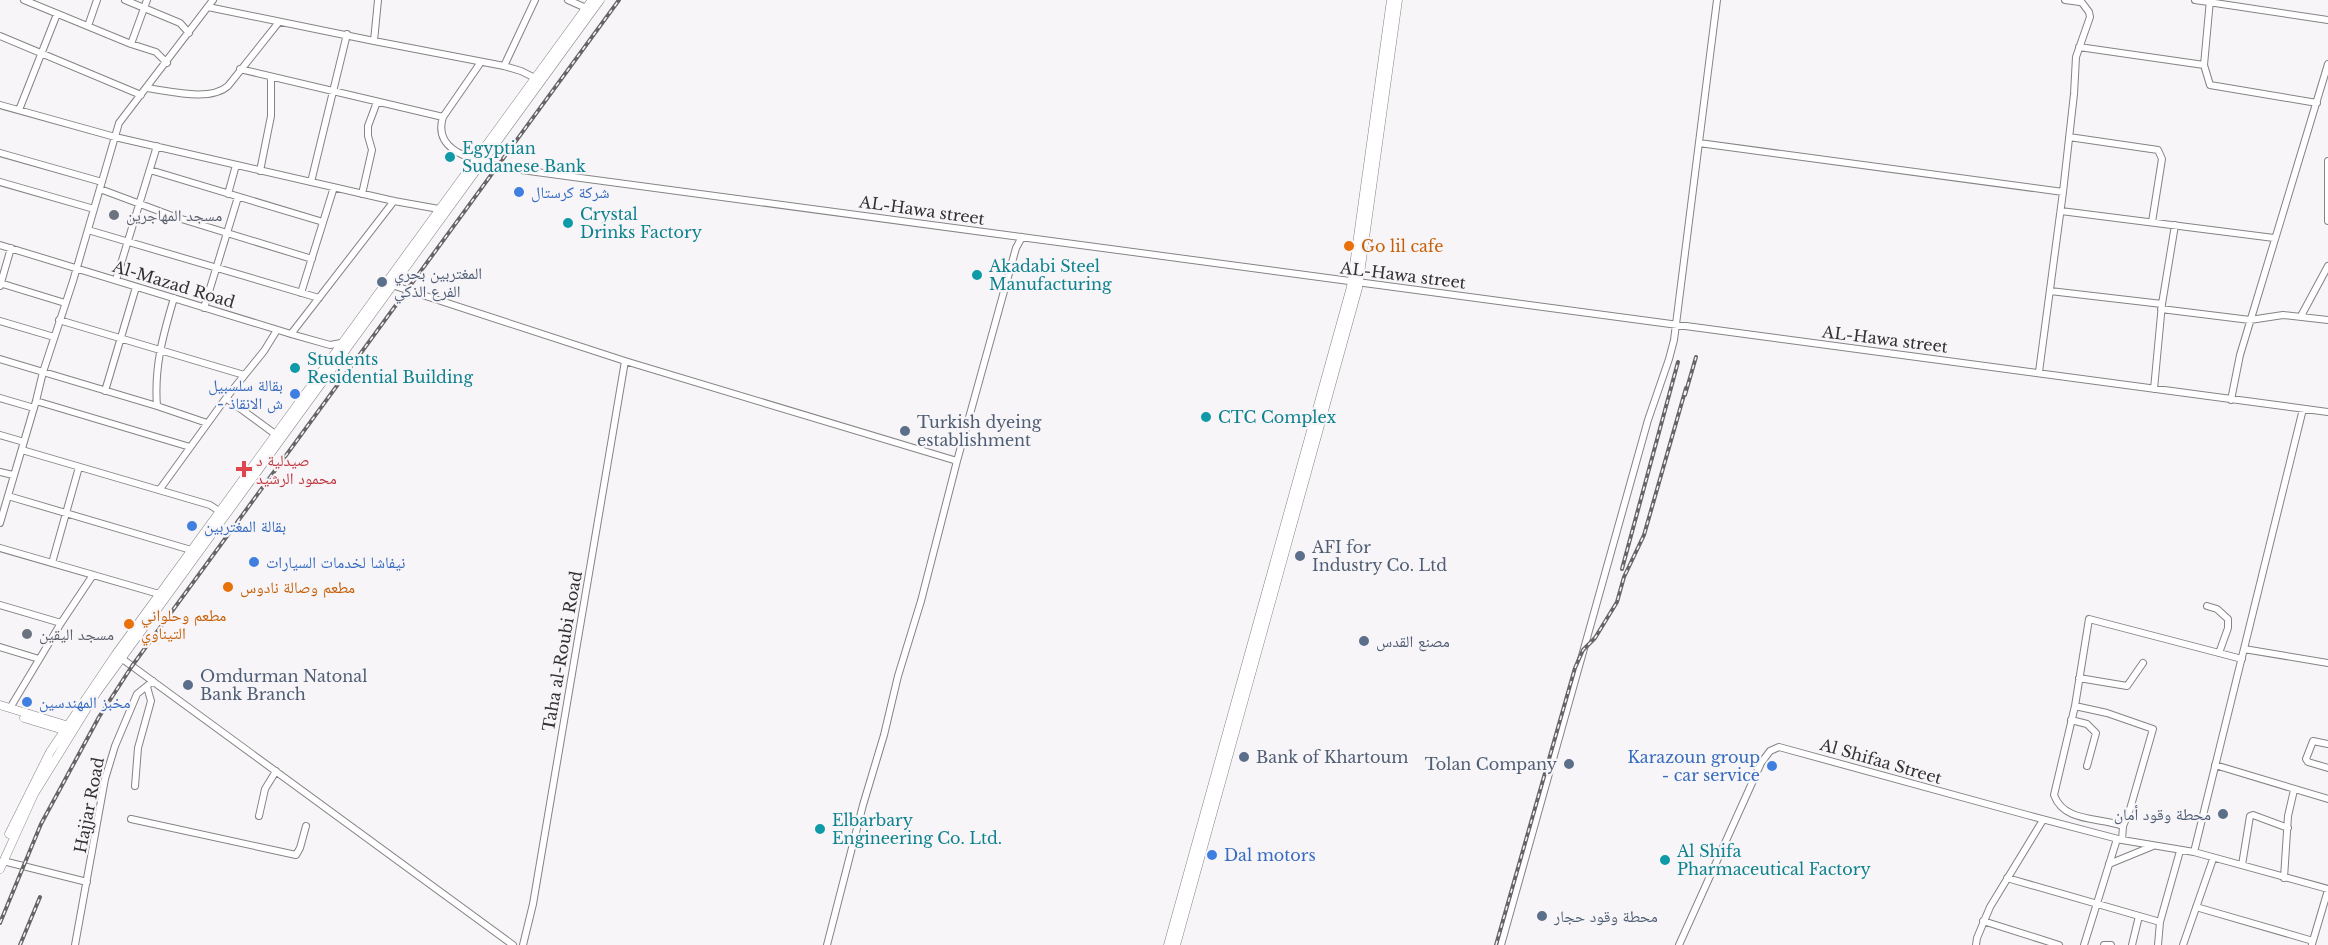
<svg xmlns="http://www.w3.org/2000/svg" width="2328" height="945" viewBox="0 0 2328 945" font-family="'Libre Baskerville','Noto Naskh Arabic',serif">
<style>
.lines{fill:none;stroke-linecap:round;stroke-linejoin:round}
.minor-casing{stroke:#858385;stroke-width:8}
.major-casing{stroke:#858385;stroke-width:9}
.minor{stroke:#fff;stroke-width:6}
.major{stroke:#fff;stroke-width:8}
.rail-casing{stroke:#666466;stroke-width:4}
.rail{stroke:#f8f5f8;stroke-width:1.5;stroke-dasharray:4.5;stroke-linecap:butt}
.culture-dot{fill:#0f9aa8;stroke:#f8f5f8;stroke-width:2}
.shop-dot{fill:#3f7fe0;stroke:#f8f5f8;stroke-width:2}
.worship-dot{fill:#6b7280;stroke:#f8f5f8;stroke-width:2}
.food-dot{fill:#e8710a;stroke:#f8f5f8;stroke-width:2}
.service-dot{fill:#5c6f8a;stroke:#f8f5f8;stroke-width:2}
.health-dot{fill:#e0444e;stroke:#f8f5f8;stroke-width:2}
.labels{text-anchor:middle;dominant-baseline:central;stroke-width:4.5;stroke-linejoin:round;paint-order:stroke}
.culture-label{font-size:16px;fill:#0d838f;stroke:#f8f5f8;text-anchor:start}
.shop-label{font-size:16px;fill:#366cbe;stroke:#f8f5f8;text-anchor:start}
.street-label{font-size:16px;fill:#333233;stroke:#f8f5f8}
.worship-label{font-size:16px;fill:#5b616d;stroke:#f8f5f8;text-anchor:start}
.food-label{font-size:16px;fill:#c56008;stroke:#f8f5f8;text-anchor:start}
.service-label{font-size:16px;fill:#4e5e75;stroke:#f8f5f8;text-anchor:start}
.health-label{font-size:16px;fill:#be3a42;stroke:#f8f5f8;text-anchor:start}
</style>
<rect width="100%" height="100%" fill="#f8f5f8"/>
<g class="lines">
<defs>
<path id="minor" d="M24,0L131,44L156,52L167,63
M125,0L180,23L189,33
M378,0L374,41L504,66L521,71L537,79
M568,0L586,8
M2065,0L2080,2
M2195,0L2328,20
M2210,0L2204,65L2210,85L2317,103
M208,7L374,41
M88,26L97,0
M0,36L141,95
M131,44L147,0
M2079,47L2204,65
M504,66L535,0
M240,69L443,117C432,152 474,159 498,167L2328,412
M146,88C170,91 210,102 228,86L279,22
M0,105L115,137L394,201L439,209
M19,110L57,14
M443,117L481,62
M2069,137L2158,150L2162,159L2152,222
M1699,143L2063,192
M0,153L102,182
M2328,161V221
M150,170L323,222
M260,171L271,116V78
M0,182L94,209
M311,182L347,34
M100,189L175,217L312,259
M228,194L236,165
M362,194L372,150L368,136V126L377,102
M2061,211L2274,238
M88,230L319,298
M0,245L291,334L330,345L341,343
M116,280L157,146
M0,283L65,303
M392,285L625,361L957,461
M0,286L11,248
M2050,291L2162,304
M301,293L334,187
M204,308L238,197
M2161,309L2250,320L2283,315L2328,320
M2301,316L2328,266
M59,320L244,375
M0,321L54,337
M291,334L394,201
M0,359L157,406L207,423
M2039,372L2063,192L2074,94L2076,57L2090,17L2089,12L2080,0
M2154,389L2162,304L2175,225
M105,391L136,287
M0,398L34,408
M226,398L275,434
M2231,400L2240,355L2328,64
M36,401L190,447
M157,406C154,367 163,335 174,298
M0,435L24,442
M22,450L210,505L219,511
M0,472L13,475
M160,489L226,398L264,351L277,330
M8,496L191,550
M0,523L36,401L43,372L73,281L119,123L213,0
M0,548L159,594
M52,563L79,467
M0,605L61,623
M2207,606L2217,609L2228,619V628L2219,653
M0,647L39,659
M2244,649L2328,663
M121,658L513,945
M2079,678L2127,686L2143,663
M2075,706L2107,713L2153,729L2130,809L2123,826
M10,708L61,623L93,575
M2071,720L2087,724L2096,733L2087,766
M2328,744L2313,741L2306,759L2308,762L2328,768
M2215,765L2328,799
M135,786L138,748L151,701L147,687
M259,816L265,789L276,771
M131,819L296,855L300,848L306,826
M2122,840L2123,826C2100,817 2064,823 2054,795L2075,706L2089,619L2242,659
M2194,852L2303,409
M3,861L87,882
M2109,864L2153,846
M2242,865L2250,816L2253,815L2288,828
M2007,878L2160,922
M2284,878L2288,816L2294,790
M2196,907L2313,941
M1983,921L2059,945
M2312,944L2328,890
M75,945L105,779L115,746L137,694L153,681
M523,945L533,904L625,361
M827,945L863,805L884,735L898,676L921,601L957,461L1016,248L1022,237
M1501,945L1648,420L1669,359L1674,340L1717,0
M1679,945L1761,763L1770,751L1779,747L2027,815L2122,840L2194,852L2328,889
M1976,945L1977,938L1990,907L2043,820
M2084,945L2117,839
M2104,945H2111
M2132,945L2139,916
M2158,945L2160,922L2180,851
M2183,945L2213,859"/>
<path id="major" d="M0,705L72,727
M24,718L67,731
M9,834L50,752L116,654L592,0
M0,869L34,794L97,692L600,0
M1168,945L1351,287L1391,0
M1176,945L1358,288L1398,0"/>
</defs>
<use href="#minor" class="minor-casing"/>
<use href="#major" class="major-casing"/>
<use href="#minor" class="minor"/>
<use href="#major" class="major"/>
<defs>
<path id="rail" d="M1685,395L1696,357
M1622,569L1678,362
M0,923L41,824L99,717L132,666L619,0
M20,945L40,897
M1496,945L1575,668L1583,650L1595,638L1617,602L1624,577L1644,535L1686,388"/>
</defs>
<use href="#rail" class="rail-casing"/>
<use href="#rail" class="rail"/>
</g>
<g class="culture-dot">
<circle cx="450" cy="157" r="6"/>
<circle cx="568" cy="223" r="6"/>
<circle cx="977" cy="275" r="6"/>
<circle cx="295" cy="368" r="6"/>
<circle cx="1206" cy="417" r="6"/>
<circle cx="820" cy="829" r="6"/>
<circle cx="1665" cy="860" r="6"/>
</g>
<g class="shop-dot">
<circle cx="519" cy="192" r="6"/>
<circle cx="295" cy="394" r="6"/>
<circle cx="192" cy="526" r="6"/>
<circle cx="254" cy="562" r="6"/>
<circle cx="27" cy="702" r="6"/>
<circle cx="1772" cy="766" r="6"/>
<circle cx="1212" cy="855" r="6"/>
</g>
<g class="worship-dot">
<circle cx="114" cy="215" r="6"/>
<circle cx="27" cy="634" r="6"/>
</g>
<g class="food-dot">
<circle cx="1349" cy="246" r="6"/>
<circle cx="228" cy="587" r="6"/>
<circle cx="129" cy="624" r="6"/>
</g>
<g class="service-dot">
<circle cx="382" cy="282" r="6"/>
<circle cx="905" cy="431" r="6"/>
<circle cx="1300" cy="556" r="6"/>
<circle cx="1364" cy="641" r="6"/>
<circle cx="188" cy="685" r="6"/>
<circle cx="1244" cy="757" r="6"/>
<circle cx="1569" cy="764" r="6"/>
<circle cx="2223" cy="814" r="6"/>
<circle cx="1542" cy="916" r="6"/>
</g>
<path class="health-dot" d="M241 460h6v6h6v6h-6v6h-6v-6h-6v-6h6z"/>
<g class="labels">
<g class="culture-label">
<text x="462" y="148">Egyptian<tspan x="462" dy="18">Sudanese Bank</tspan></text>
<text x="580" y="214">Crystal<tspan x="580" dy="18">Drinks Factory</tspan></text>
<text x="989" y="266">Akadabi Steel<tspan x="989" dy="18">Manufacturing</tspan></text>
<text x="307" y="359">Students<tspan x="307" dy="18">Residential Building</tspan></text>
<text x="1218" y="417">CTC Complex</text>
<text x="832" y="820">Elbarbary<tspan x="832" dy="18">Engineering Co. Ltd.</tspan></text>
<text x="1677" y="851">Al Shifa<tspan x="1677" dy="18">Pharmaceutical Factory</tspan></text>
</g>
<g class="shop-label">
<text x="531" y="192">شركة كرستال</text>
<text x="283" y="385" text-anchor="end">بقالة سلسبيل<tspan x="283" dy="18">- ش الانقاذ</tspan></text>
<text x="204" y="526">بقالة المغتربين</text>
<text x="266" y="562">نيفاشا لخدمات السيارات</text>
<text x="39" y="702">مخبز المهندسين</text>
<text x="1760" y="757" text-anchor="end">Karazoun group<tspan x="1760" dy="18">- car service</tspan></text>
<text x="1224" y="855">Dal motors</text>
</g>
<g class="street-label">
<text transform="translate(922 210) rotate(8)">AL-Hawa street</text>
<text transform="translate(1403 275) rotate(7)">AL-Hawa street</text>
<text transform="translate(174 284) rotate(17)">Al-Mazad Road</text>
<text transform="translate(1885 339) rotate(7)">AL-Hawa street</text>
<text transform="translate(562 651) rotate(-80)">Taha al-Roubi Road</text>
<text transform="translate(1881 761) rotate(16)">Al Shifaa Street</text>
<text transform="translate(89 805) rotate(-79)">Hajjar Road</text>
</g>
<g class="worship-label">
<text x="126" y="215">مسجد المهاجرين</text>
<text x="39" y="634">مسجد اليقين</text>
</g>
<g class="food-label">
<text x="1361" y="246">Go lil cafe</text>
<text x="240" y="587">مطعم وصالة نادوس</text>
<text x="141" y="615">مطعم وحلواني<tspan x="141" dy="18">التيناوي</tspan></text>
</g>
<g class="service-label">
<text x="394" y="273">المغتربين بحري<tspan x="394" dy="18">الفرع الذكي</tspan></text>
<text x="917" y="422">Turkish dyeing<tspan x="917" dy="18">establishment</tspan></text>
<text x="1312" y="547">AFI for<tspan x="1312" dy="18">Industry Co. Ltd</tspan></text>
<text x="1376" y="641">مصنع القدس</text>
<text x="200" y="676">Omdurman Natonal<tspan x="200" dy="18">Bank Branch</tspan></text>
<text x="1256" y="757">Bank of Khartoum</text>
<text x="1557" y="764" text-anchor="end">Tolan Company</text>
<text x="2211" y="814" text-anchor="end">محطة وقود أمان</text>
<text x="1554" y="916">محطة وقود حجار</text>
</g>
<g class="health-label">
<text x="256" y="460">صيدلية د<tspan x="256" dy="18">محمود الرشيد</tspan></text>
</g>
</g>
</svg>
